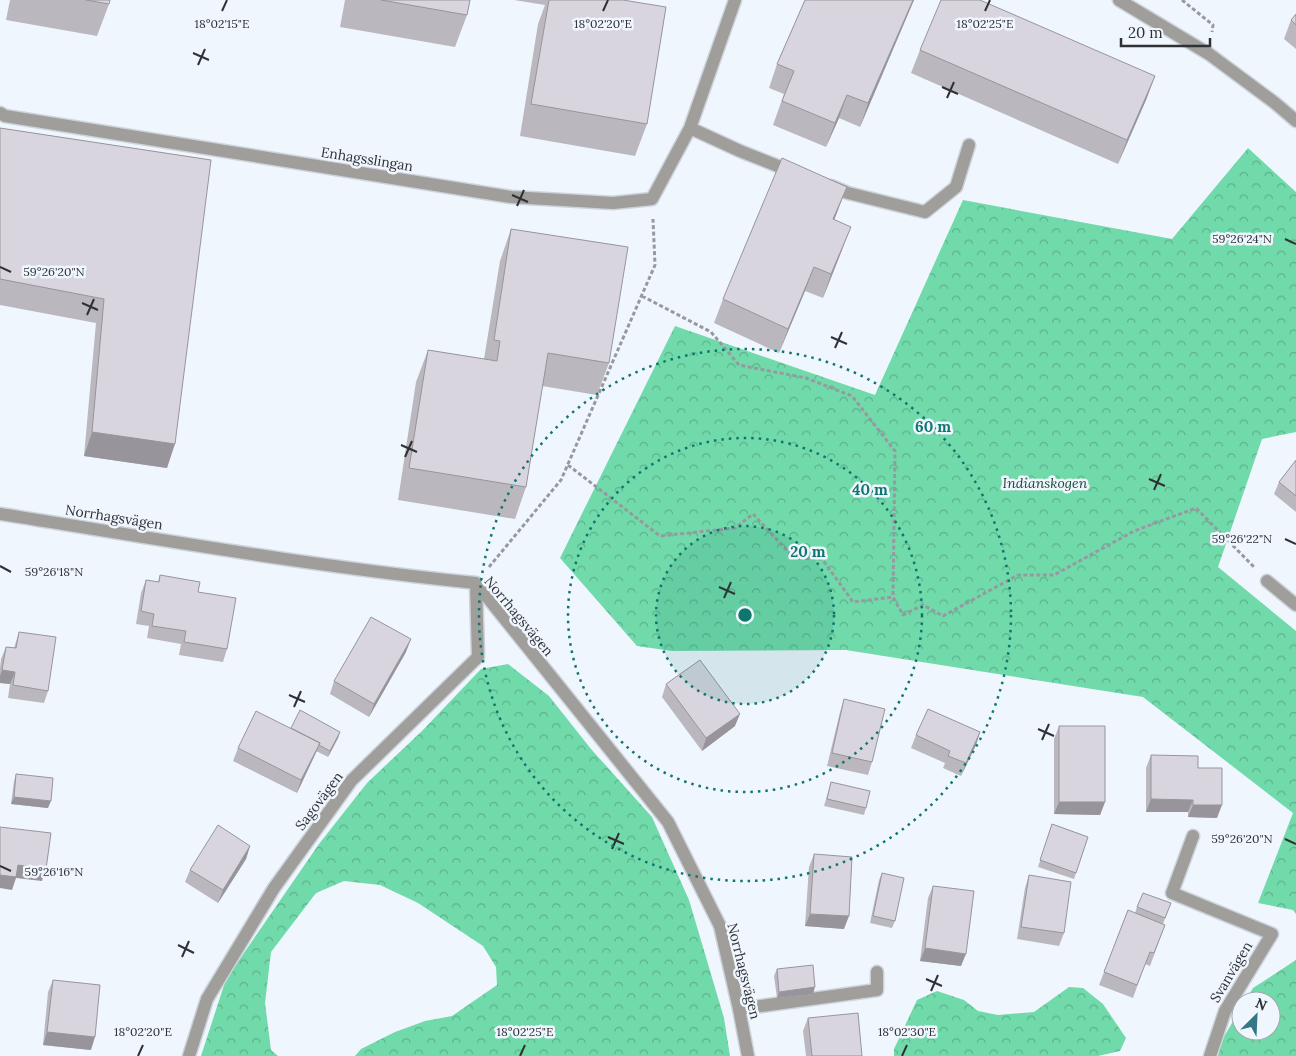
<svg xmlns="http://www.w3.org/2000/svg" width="1296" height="1056" viewBox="0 0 1296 1056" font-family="Lora,serif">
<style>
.forest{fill:url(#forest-crowns)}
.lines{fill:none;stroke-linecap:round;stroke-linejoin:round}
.minor-casing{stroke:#cdd3da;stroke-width:15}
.path{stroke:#969aa0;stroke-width:3;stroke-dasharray:4 2.5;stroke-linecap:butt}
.minor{stroke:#9f9e9a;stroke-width:12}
.wall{fill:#bab7bf}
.shaded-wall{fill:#97959b}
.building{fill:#d8d5de;stroke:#97959b}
.ticks{fill:none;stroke:#2f3134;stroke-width:2}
.ring{fill:none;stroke:#0f766e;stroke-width:2.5;stroke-dasharray:2.5 5}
.labels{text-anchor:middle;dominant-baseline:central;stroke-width:5;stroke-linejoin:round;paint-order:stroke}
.street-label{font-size:14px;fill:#2f3134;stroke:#f0f6fe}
.park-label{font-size:14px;font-style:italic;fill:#1d4936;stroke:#f0f6fe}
.ticks-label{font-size:12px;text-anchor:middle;fill:#2f3134;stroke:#f0f6fe;stroke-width:5;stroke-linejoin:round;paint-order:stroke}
.centre{fill:#0f766e;stroke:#f0f6fe;stroke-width:2.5}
.ring-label{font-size:15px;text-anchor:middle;font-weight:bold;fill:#0f766e;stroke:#f0f6fe;stroke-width:5;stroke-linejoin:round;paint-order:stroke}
</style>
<defs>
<pattern id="forest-crowns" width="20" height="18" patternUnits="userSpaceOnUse" patternTransform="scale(1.25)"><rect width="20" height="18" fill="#71daaa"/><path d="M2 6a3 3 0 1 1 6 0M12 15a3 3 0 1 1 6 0" fill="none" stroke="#5db18b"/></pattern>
</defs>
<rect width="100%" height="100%" fill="#f0f6fe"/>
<path class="forest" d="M1248,148L1296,192V432L1262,439L1218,567L1296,631V914L1293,910L1258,903L1293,813L1143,697L846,650L672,651L637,646L560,558L675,326L875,395L963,200L1172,239Z
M508,664L549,696L591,749L652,817L689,900L724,1018L730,1056H355L361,1049L395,1032L425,1021L452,1016L497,985L496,967L483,946L418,903L380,885L344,881L316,893L271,952L265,1003L271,1050L278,1056H201L226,979L319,844L367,783L423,730L481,669Z
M1296,960V1056H1218L1222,1040L1241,1008V1031H1271V1001H1245L1253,988Z
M1069,987L1083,988L1103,1004L1126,1038L1120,1051L1098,1056H894V1049L917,1000L937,991L964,1000L978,1011L998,1015L1034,1012Z"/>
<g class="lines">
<defs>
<path id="minor" d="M1119,0L1209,54L1275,103L1296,121
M0,113L5,116L511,197L613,203L652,199L690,128L735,0
M690,128L740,151L793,172
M831,186L848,193L925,212L956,187L969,145
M0,514C158,539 316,567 476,583L668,822L720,926L739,1009L748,1056
M1267,581L1296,605
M1193,836L1172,893L1272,934L1225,1011L1210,1056
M739,1009L877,990V972
M189,1056L207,999L274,888L351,781L478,657L476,583"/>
</defs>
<use href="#minor" class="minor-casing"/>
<path class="path" d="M1182,0L1213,25L1212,32
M642,296L711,332L739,365L806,378L852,396L895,451L893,597
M568,465L660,536L735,528L753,514L794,558L822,559L853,602L893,597L903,615L923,605L943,616L1018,575H1054L1134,531L1196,508L1254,567
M489,567L561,480L655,265L653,219"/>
<use href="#minor" class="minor"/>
</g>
<path class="wall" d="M10,0H110L109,4L97,36L6,20Z
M345,0H470L467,15L455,47L340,27Z
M514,0H623L647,124L635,156L520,136L538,24L545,5Z
M805,0H914L860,127L839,118L826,147L773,125L784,94L769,88L777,64Z
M1296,14V49L1284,39L1291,20Z
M920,50L1155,76L1146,100L1118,164L911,73Z
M0,128L211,160L167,468L84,456L96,323L0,305Z
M838,210L834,220L842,250L823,298L805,291L779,353L714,323L723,299Z
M511,229L609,363L597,395L542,386L526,487L515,519L398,500L416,382L428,350L484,359L500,261Z
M1296,460V512L1274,494L1279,482Z
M160,575L198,592L227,649L223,662L179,655L181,644L147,638L149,626L136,624L141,593L146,580L158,582Z
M19,632L48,691L44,703L8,698L10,684L0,683V668L1,659L6,647L14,648Z
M406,652L369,717L330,694L334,681Z
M666,684L735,726L702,751L662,697Z
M844,699L872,762L868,775L827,766L840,712Z
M1059,726L1105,802L1100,815L1054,814V739Z
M340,732L338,738L328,757L316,751L297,793L233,761L238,748Z
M980,732L976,745L961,776L943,768L945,763L911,748L916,735Z
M1151,755L1198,768L1217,818L1188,817V812H1146V768Z
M16,774L48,808L11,804L14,781Z
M831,782L866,808L864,815L824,806Z
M1052,824L1088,837L1074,879L1038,867Z
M250,846L246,859L218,903L185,882L190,870Z
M814,854L844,929L805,926L809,867Z
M882,873L895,921L892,928L870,923L879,880Z
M1029,875L1064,933L1059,946L1017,939L1025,888Z
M933,886L961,966L920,961L928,898Z
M1171,903L1163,924L1165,925L1150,966L1145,964L1133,998L1099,985L1128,910L1135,913L1137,907Z
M777,969L813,994L777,998L774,976Z
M53,980L91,1050L43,1045L48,992Z
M808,1018L862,1056H806L803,1031Z"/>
<path class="shaded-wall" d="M913,0H914L911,7L860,127L868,103Z
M1155,76L1146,100L1118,164L1127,140Z
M847,95L839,118L826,147L835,123Z
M847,187L838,210L825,243L833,219Z
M851,227L842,250L823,298L831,274Z
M814,267L805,291L779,353L788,329Z
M92,432L175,444L167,468L84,456Z
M411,639L406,652L369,717L374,704Z
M2,670L15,672L10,684L0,683V676Z
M740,714L735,726L702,751L706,738Z
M340,732L338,738L328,757L330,751Z
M980,732L976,745L961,776L966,763Z
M320,743L315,755L297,793L301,780Z
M14,797L51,801L48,808L11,804Z
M1151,799L1193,800L1188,812H1146Z
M1059,802H1105L1100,815L1054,814Z
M1193,805H1222L1217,818L1188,817Z
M250,846L246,859L218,903L223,890Z
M18,865L46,869L42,881L16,878L12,890L0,888V875Z
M810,914L849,916L844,929L805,926Z
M925,948L966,954L961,966L920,961Z
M815,987L813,994L777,998L779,992Z
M47,1032L95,1037L91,1050L43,1045Z"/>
<path class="building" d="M86,0H110L109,4Z
M381,0H470L467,15Z
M549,0H623L666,7L647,124L531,104Z
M805,0H913L868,103L847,95L835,123L782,101L794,71L777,64Z
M941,0H980L1155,76L1127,140L920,50Z
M1296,14V25L1291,20Z
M0,128L211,160L175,444L92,432L104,299L0,279Z
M782,158L847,187L833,219L851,227L831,274L814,267L788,329L723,299Z
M511,229L628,247L609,363L548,353L526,487L409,468L428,350L497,361L500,341L494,340Z
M1296,460V496L1279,482Z
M160,575L200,582L198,592L236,598L227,649L184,642L186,631L152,626L154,614L141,611L146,580L159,582Z
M371,617L411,639L374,704L334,681Z
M19,632L56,637L48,691L13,685L15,672L2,670L6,647L16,648Z
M700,660L740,714L706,738L666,684Z
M844,699L885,709L872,762L832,753Z
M928,709L980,732L966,763L948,756L950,751L916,735Z
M300,710L340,732L330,751L319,745L320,743L291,728Z
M256,711L320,743L301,780L238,748Z
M1059,726H1105V802H1059Z
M1151,755L1198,756V768H1222V805H1193V800L1151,799Z
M16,774L53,778L51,801L14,797Z
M831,782L870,791L866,808L827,799Z
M1052,824L1088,837L1076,873L1040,860Z
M218,825L250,846L223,890L190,870Z
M0,827L51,833L46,869L18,865L16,877L0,875Z
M814,854L852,857L849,916L810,914Z
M882,873L904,878L895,921L873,916Z
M1029,875L1071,882L1064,933L1021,927Z
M933,886L974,891L966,954L925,948Z
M1143,893L1171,903L1165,918L1137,907Z
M1128,910L1165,925L1154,953L1150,952L1137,985L1104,972Z
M813,965L815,987L779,992L777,969Z
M53,980L100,985L95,1037L47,1032Z
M858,1013L862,1056H812L808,1018Z"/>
<path class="ticks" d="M222,11L227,0M603,11L608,0M985,11L990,0M193,53L209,60M198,65L205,49M942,87L958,94M947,98L954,82M512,195L528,202M517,206L524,190M1285,239L1296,244M0,267L11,272M82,303L98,310M87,315L94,299M831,337L847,344M835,348L842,332M401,445L417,452M405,457L412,441M1149,479L1165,486M1154,490L1161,474M1285,539L1296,544M0,566L11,572M719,587L735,594M724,598L731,582M289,695L305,702M294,707L301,691M1038,729L1054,736M1042,740L1049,724M608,837L624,844M1285,839L1296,844M612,849L619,833M0,866L11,871M178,945L194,953M182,957L189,941M926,979L942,986M931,991L938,975M138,1056L143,1045M520,1056L525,1045M902,1056L907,1045"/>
<circle cx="745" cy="615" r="89" fill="#0f766e" fill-opacity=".12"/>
<g class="ring">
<circle cx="745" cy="615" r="89"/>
<circle cx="745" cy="615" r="177"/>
<circle cx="745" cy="615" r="266"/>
</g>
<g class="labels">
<g class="street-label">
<text transform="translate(367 159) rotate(9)">Enhagsslingan</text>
<text transform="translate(114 517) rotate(9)">Norrhagsvägen</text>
<text transform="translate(519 616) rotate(50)">Norrhagsvägen</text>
<text transform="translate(319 801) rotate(-53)">Sagovägen</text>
<text transform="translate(744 971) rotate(76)">Norrhagsvägen</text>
<text transform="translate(1231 972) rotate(-59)">Svanvägen</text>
</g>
<g class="park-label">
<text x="1045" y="483">Indianskogen</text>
</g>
</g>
<g class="ticks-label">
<text x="603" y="28">18°02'20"E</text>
<text x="985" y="28">18°02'25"E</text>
<text x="222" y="28">18°02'15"E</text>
<text x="1242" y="243">59°26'24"N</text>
<text x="54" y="276">59°26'20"N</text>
<text x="1242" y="543">59°26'22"N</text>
<text x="54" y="576">59°26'18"N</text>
<text x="1242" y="843">59°26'20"N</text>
<text x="54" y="876">59°26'16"N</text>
<text x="143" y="1036">18°02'20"E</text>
<text x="525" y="1036">18°02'25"E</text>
<text x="907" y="1036">18°02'30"E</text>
</g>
<circle cx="745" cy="615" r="8" class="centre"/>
<g class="ring-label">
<text x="933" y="432">60 m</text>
<text x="870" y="495">40 m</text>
<text x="808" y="557">20 m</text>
</g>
<g transform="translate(1256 1016) rotate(24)"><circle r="24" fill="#f0f6fe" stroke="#a3a7ad"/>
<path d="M0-4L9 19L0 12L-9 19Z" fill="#337886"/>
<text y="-8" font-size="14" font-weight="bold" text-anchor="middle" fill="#2f3134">N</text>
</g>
<path d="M1121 38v8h89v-8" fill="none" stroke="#2f3134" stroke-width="2.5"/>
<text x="1128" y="38" font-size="15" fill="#2f3134" stroke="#f0f6fe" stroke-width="4" paint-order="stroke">20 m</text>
</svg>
